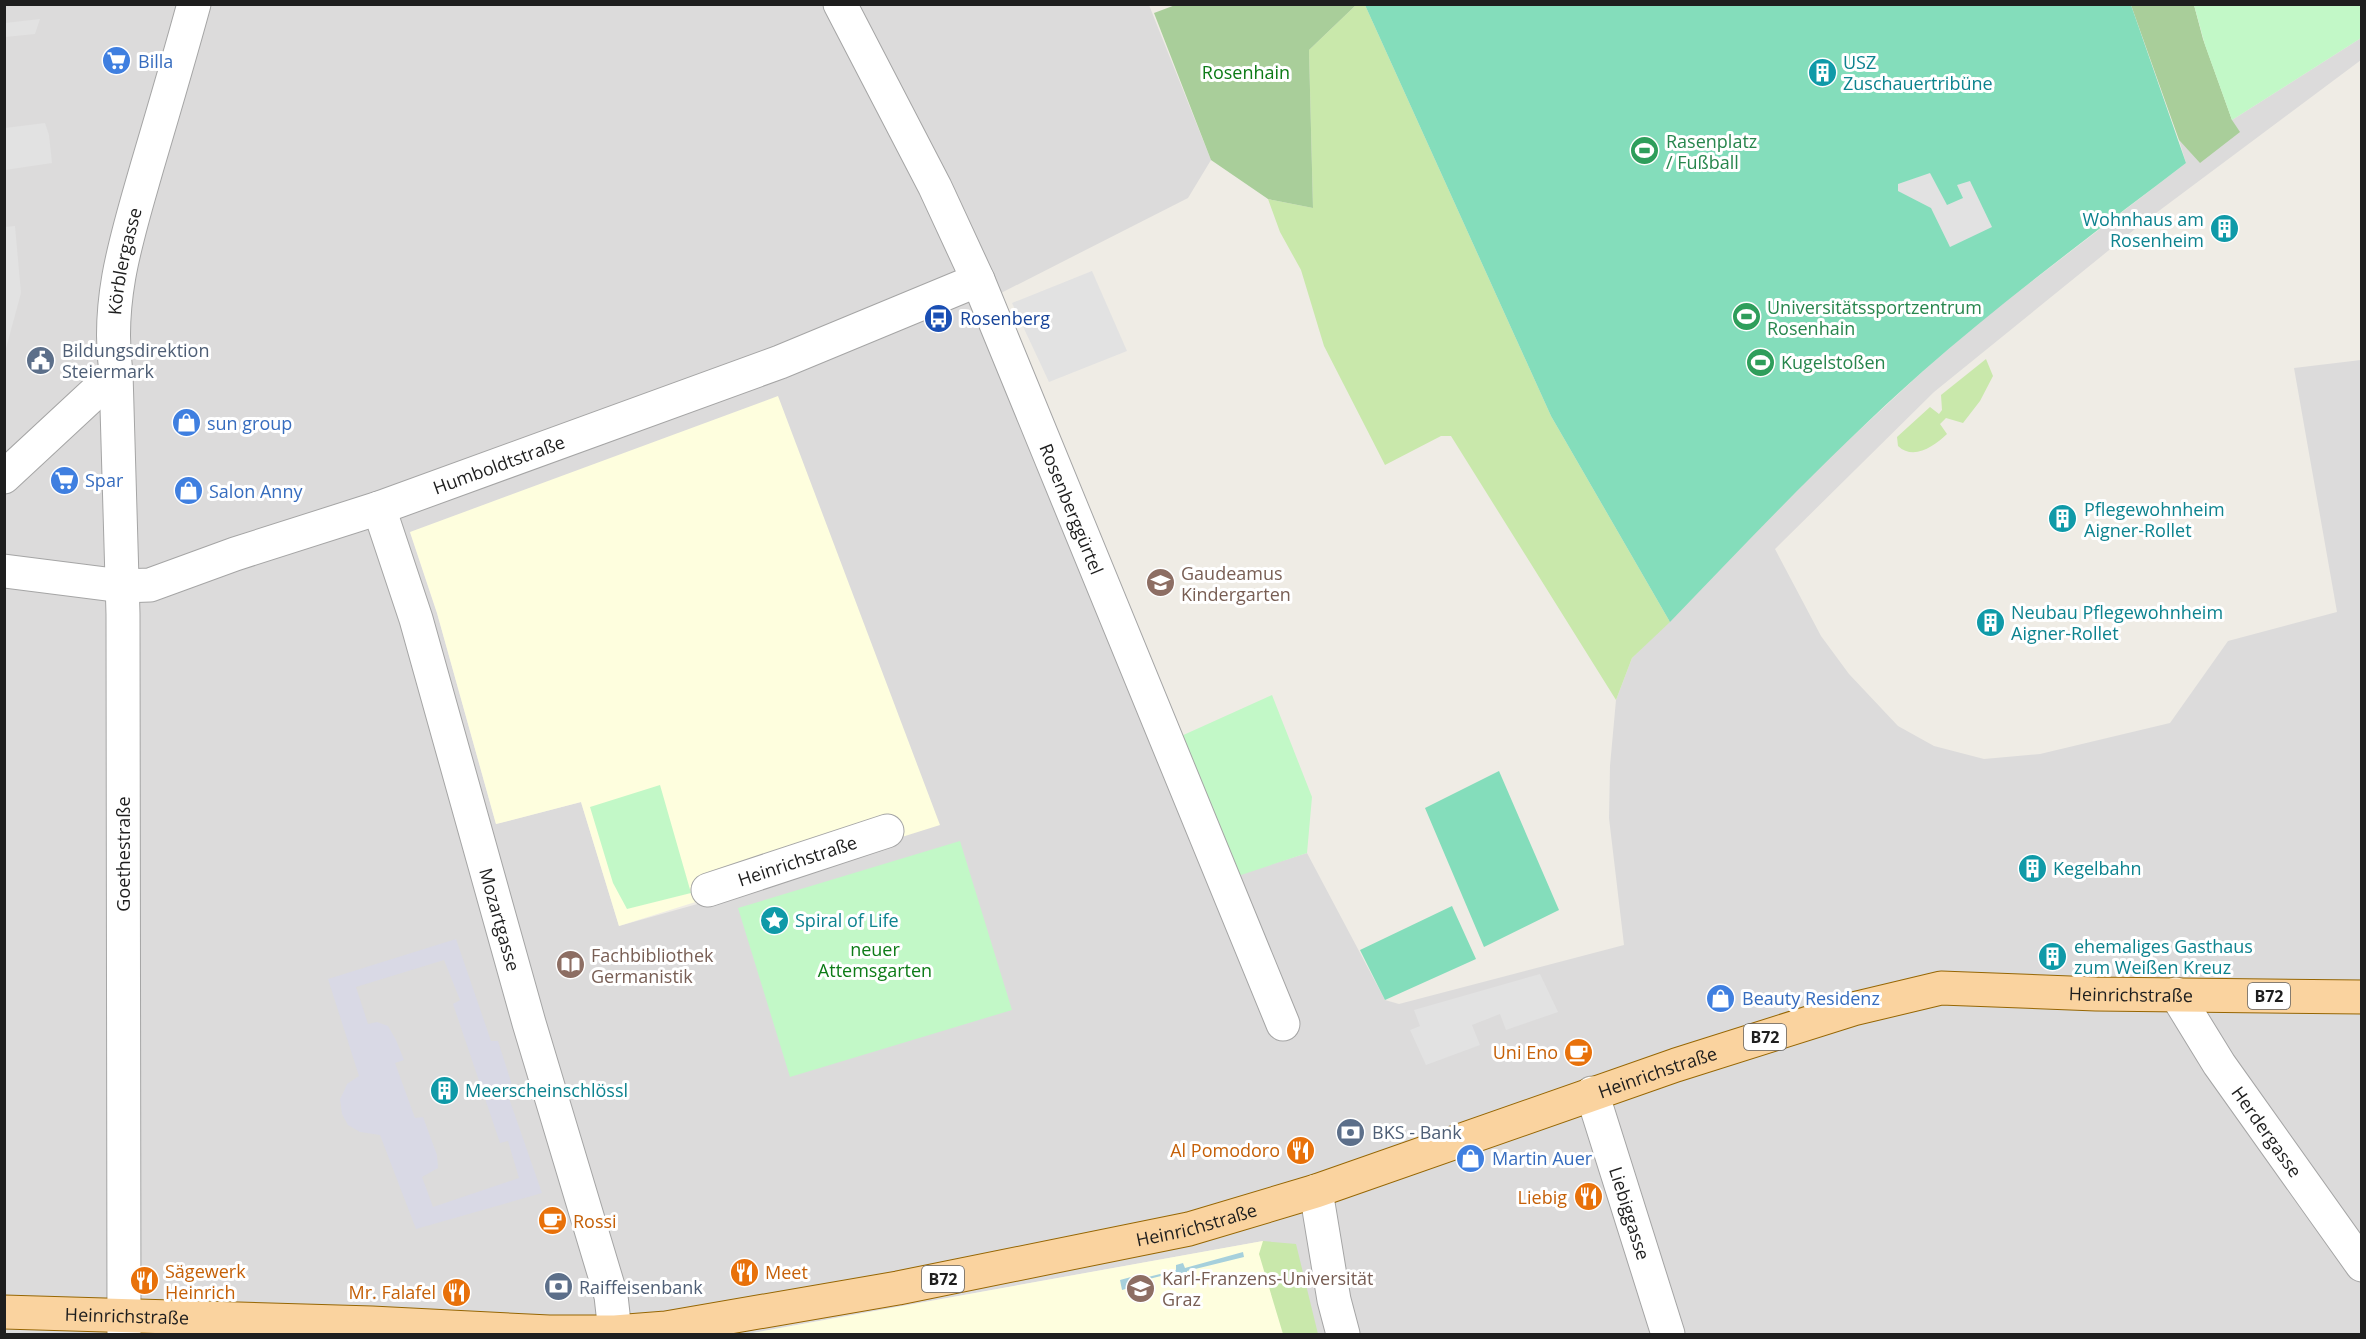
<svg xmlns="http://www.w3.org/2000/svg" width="2366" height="1339" viewBox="0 0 2366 1339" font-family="'Open Sans',sans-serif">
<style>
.residential{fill:#dcdbdb;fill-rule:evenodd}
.education{fill:#fefede}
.grass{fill:#c9e8ab}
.forest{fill:#a9ce9a}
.park{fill:#c2f8c7}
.pitch{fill:#84ddbb}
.parking{fill:#e2e2e2}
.plaza{fill:#d9d9e5;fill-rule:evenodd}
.water{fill:#a6d0dc}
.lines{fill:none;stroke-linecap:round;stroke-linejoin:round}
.minor-casing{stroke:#a5a5a5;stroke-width:35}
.major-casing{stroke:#966603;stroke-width:35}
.minor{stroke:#fff;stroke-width:33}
.major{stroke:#fad39f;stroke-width:33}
.labels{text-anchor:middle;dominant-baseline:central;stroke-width:6;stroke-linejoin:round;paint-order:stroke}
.shield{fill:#fff;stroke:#626262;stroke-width:1.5}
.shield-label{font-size:16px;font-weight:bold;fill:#1e1e1e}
.shop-label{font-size:18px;fill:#366cbe;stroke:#fff;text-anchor:start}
.culture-label{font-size:18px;fill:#0d838f;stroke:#fff;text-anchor:start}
.park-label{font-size:18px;fill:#0d7b17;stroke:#fff}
.leisure-label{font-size:18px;fill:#27864d;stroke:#fff;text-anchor:start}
.street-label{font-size:18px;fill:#1e1e1e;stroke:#fff}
.transit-label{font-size:18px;fill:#164399;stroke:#fff;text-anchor:start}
.service-label{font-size:18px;fill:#4e5e75;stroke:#fff;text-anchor:start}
.education-label{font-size:18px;fill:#785e54;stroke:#fff;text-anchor:start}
.food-label{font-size:18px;fill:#c56008;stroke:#fff;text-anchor:end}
</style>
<rect width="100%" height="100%" fill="#efece5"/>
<path class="residential" d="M5,5H1149L1211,160L1188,198L1001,293L1235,876L1307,853L1385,1000L1399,1004L1624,945L1609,818L1610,766L1616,700L1632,658L1826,461L1921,373L1984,318L2186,163L2179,140L2200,162L2232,120L2361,38V60L2140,225L1934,392L1775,549L1821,636L1849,674L1898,726L1934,746L1984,759L2040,754L2170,723L2228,641L2337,612L2294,368L2361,360V1334H1292L1263,1241L747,1334H5ZM410,532L701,903L619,926L581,802L496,824L437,613Z"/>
<path class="education" d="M778,396L940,825L619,926L581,802L496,824L437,613L410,532Z
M1263,1241L1292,1334H747Z"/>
<path class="grass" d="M1356,5H1365L1551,416L1670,622L1632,658L1616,700L1451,436H1441L1385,465L1324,346L1301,270L1280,232L1268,199L1313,208L1309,50Z
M1986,359L1993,376L1980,401L1963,423L1946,418L1940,424L1947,434C1934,446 1914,461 1898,446L1897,437L1930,407L1939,414L1942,410L1941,395Z
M1263,1241L1296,1244L1318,1334H1283L1259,1254Z"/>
<path class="forest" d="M1178,4L1356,5L1309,50L1313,208L1268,199L1211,160L1154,13Z
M2131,5H2194L2203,39L2232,120L2240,132L2200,163L2179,140Z"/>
<path class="park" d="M2194,5H2361V38L2232,120L2205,45Z
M1272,695L1312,797L1307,853L1235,877L1179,737Z
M660,785L691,893L627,909L613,883L590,807Z
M960,841L1012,1010L790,1077L738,908Z"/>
<path class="pitch" d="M1365,5H2131L2186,163C2097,231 2006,298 1922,372C1833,451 1752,537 1670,622L1551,416Z
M1499,771L1559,910L1484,947L1425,808Z
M1452,906L1476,959L1385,1000L1360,950Z"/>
<path class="parking" d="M40,19L35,34L5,37V23Z
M45,123L49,135L52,163L5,170V128Z
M1930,173L1947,205L1963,198L1957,185L1970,181L1992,227L1950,247L1931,208L1898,191V184Z
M15,226L21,293L5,352V227Z
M1092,271L1127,351L1049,382L1012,303Z
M1540,974L1558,1012L1506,1030L1500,1014L1472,1025L1480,1045L1426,1065L1410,1030L1420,1026L1414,1010Z"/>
<path class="plaza" d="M456,939L491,1041H498L512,1085L505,1087L542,1193L416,1229L380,1135L360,1132L348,1125L342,1114L340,1099L344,1091L347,1084L359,1076L328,979ZM444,960L460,1000L453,1004L500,1143L508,1141L519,1178L433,1207L422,1177L438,1168L437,1155L423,1117L415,1118L395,1063L404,1060L396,1040L388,1026L377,1022L368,1024L356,987Z"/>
<path class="water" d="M1243,1252L1244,1257L1187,1271V1274L1179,1276L1177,1272L1133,1283V1287L1122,1290L1120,1280L1131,1277L1132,1281L1176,1270V1265L1183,1263L1185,1268Z"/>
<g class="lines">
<defs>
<g id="minor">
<path id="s1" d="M840,4L935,187L978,280L1283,1024"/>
<path d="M4,477L116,373"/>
<path id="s2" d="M379,508L416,619L529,1023L611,1296L615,1332"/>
<path id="s3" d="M4,571L122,586L150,585L235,554L379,508L780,362L978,280"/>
<path id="s4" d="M708,890L887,831"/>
<path id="s5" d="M2176,994L2219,1064L2362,1265"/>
<path id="s6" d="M1592,1093L1668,1334"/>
<path d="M1316,1191L1334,1300L1343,1334"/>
<path id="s7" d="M124,1334L123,614L116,373C106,300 127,237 147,167C163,113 179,59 194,4"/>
</g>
<g id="major">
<path id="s8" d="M4,1312L372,1323L549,1332H615L666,1328L898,1288L1189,1229L1316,1191L1676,1065L1853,1009L1941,988L2096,994L2362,997"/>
</g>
</defs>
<use href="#minor" class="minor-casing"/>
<use href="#major" class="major-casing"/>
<use href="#minor" class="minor"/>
<use href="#major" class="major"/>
</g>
<defs>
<symbol id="supermarket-disc" viewBox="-11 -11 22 22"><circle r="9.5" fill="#3f7fe0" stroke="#fff"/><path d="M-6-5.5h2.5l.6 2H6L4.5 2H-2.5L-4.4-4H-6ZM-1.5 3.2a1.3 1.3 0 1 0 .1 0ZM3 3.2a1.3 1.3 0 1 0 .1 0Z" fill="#fff"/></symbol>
<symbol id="building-disc" viewBox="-11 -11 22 22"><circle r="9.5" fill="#0f9aa8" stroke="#fff"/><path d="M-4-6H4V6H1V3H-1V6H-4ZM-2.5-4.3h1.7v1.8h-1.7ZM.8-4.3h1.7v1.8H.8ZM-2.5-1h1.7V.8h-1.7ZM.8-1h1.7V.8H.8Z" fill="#fff"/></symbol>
<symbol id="stadium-disc" viewBox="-11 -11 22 22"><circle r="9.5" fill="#2e9e5b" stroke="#fff"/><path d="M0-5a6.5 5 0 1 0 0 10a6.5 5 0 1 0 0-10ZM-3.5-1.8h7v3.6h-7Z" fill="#fff"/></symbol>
<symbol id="bus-disc" viewBox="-11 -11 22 22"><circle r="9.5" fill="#1a4fb4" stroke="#fff"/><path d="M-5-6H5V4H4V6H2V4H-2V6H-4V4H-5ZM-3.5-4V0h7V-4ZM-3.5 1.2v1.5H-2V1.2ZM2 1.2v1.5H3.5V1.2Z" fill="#fff"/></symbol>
<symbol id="civic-disc" viewBox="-11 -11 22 22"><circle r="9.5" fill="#5c6f8a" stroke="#fff"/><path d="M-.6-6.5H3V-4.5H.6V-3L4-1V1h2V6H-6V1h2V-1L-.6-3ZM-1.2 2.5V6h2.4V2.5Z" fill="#fff"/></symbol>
<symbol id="shop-disc" viewBox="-11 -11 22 22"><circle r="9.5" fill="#3f7fe0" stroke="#fff"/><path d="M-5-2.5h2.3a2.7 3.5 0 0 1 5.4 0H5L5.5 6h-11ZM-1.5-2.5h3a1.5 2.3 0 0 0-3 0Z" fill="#fff"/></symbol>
<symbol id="school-disc" viewBox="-11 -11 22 22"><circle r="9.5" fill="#8d6e63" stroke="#fff"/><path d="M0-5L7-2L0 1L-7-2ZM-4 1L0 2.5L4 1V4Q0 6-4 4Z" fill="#fff"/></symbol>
<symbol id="sight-disc" viewBox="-11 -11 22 22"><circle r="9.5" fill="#0f9aa8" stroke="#fff"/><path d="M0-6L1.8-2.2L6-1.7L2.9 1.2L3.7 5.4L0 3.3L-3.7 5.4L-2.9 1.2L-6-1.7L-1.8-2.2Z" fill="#fff"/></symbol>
<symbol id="library-disc" viewBox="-11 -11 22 22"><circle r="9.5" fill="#8d6e63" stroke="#fff"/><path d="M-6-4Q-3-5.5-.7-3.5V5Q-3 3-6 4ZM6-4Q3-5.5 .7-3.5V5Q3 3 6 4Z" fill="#fff"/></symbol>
<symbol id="cafe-disc" viewBox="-11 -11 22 22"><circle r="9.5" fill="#e8710a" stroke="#fff"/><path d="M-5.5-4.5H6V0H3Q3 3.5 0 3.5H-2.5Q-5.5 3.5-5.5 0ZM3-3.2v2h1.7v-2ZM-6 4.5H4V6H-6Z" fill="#fff"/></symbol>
<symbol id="bank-disc" viewBox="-11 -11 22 22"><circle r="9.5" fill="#5c6f8a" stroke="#fff"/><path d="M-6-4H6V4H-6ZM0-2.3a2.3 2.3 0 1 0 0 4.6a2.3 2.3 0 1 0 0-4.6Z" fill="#fff"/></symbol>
<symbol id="restaurant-disc" viewBox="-11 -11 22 22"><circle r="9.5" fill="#e8710a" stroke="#fff"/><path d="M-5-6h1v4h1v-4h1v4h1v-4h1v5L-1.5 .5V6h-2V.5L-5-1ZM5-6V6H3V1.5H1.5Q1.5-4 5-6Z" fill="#fff"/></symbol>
<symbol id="university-disc" viewBox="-11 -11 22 22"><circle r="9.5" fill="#8d6e63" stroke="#fff"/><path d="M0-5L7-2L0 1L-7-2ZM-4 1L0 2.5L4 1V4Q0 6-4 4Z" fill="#fff"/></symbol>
</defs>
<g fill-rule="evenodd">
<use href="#supermarket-disc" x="100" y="44" width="33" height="33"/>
<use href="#building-disc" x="1806" y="56" width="33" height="33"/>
<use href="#stadium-disc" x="1628" y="134" width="33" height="33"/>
<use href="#building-disc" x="2208" y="212" width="33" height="33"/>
<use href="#stadium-disc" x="1730" y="300" width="33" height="33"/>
<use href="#bus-disc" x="922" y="302" width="33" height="33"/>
<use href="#civic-disc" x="24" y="344" width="33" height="33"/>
<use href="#stadium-disc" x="1744" y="346" width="33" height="33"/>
<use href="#shop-disc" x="170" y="406" width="33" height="33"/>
<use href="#supermarket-disc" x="48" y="464" width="33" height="33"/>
<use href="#shop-disc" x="172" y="474" width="33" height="33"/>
<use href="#building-disc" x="2046" y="502" width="33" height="33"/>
<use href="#school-disc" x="1144" y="566" width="33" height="33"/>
<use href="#building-disc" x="1974" y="606" width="33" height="33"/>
<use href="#building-disc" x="2016" y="852" width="33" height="33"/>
<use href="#sight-disc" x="758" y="904" width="33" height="33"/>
<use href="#building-disc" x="2036" y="940" width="33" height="33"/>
<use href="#library-disc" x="554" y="948" width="33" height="33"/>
<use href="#shop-disc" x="1704" y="982" width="33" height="33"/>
<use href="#cafe-disc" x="1562" y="1036" width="33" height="33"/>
<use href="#building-disc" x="428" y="1074" width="33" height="33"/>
<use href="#bank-disc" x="1334" y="1116" width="33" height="33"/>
<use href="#restaurant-disc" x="1284" y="1134" width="33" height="33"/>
<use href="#shop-disc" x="1454" y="1142" width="33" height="33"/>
<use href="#restaurant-disc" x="1572" y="1180" width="33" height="33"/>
<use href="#cafe-disc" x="536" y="1204" width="33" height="33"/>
<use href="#restaurant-disc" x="728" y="1256" width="33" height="33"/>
<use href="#restaurant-disc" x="128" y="1264" width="33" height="33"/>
<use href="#bank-disc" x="542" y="1270" width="33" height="33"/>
<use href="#university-disc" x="1124" y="1272" width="33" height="33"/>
<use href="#restaurant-disc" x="440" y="1276" width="33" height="33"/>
</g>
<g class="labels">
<g class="shield">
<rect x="2248" y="983" width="42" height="26" rx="4.5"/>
<rect x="1744" y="1024" width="42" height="26" rx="4.5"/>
<rect x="922" y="1266" width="42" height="26" rx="4.5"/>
</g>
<g class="shield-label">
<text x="2269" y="996">B72</text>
<text x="1765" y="1037">B72</text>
<text x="943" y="1279">B72</text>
</g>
<g class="shop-label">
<text x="138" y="61">Billa</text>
<text x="207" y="423">sun group</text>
<text x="85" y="480">Spar</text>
<text x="209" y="491">Salon Anny</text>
<text x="1742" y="998">Beauty Residenz</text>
<text x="1492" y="1158">Martin Auer</text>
</g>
<g class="culture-label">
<text x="1843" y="62">USZ<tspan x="1843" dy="21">Zuschauertribüne</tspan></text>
<text x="2204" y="219" text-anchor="end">Wohnhaus am<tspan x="2204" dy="21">Rosenheim</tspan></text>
<text x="2084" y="509">Pflegewohnheim<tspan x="2084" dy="21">Aigner-Rollet</tspan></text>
<text x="2011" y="612">Neubau Pflegewohnheim<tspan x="2011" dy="21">Aigner-Rollet</tspan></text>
<text x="2053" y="868">Kegelbahn</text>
<text x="795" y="920">Spiral of Life</text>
<text x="2074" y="946">ehemaliges Gasthaus<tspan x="2074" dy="21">zum Weißen Kreuz</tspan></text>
<text x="465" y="1090">Meerscheinschlössl</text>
</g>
<g class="park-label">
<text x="1246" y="72">Rosenhain</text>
<text x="875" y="949">neuer<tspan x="875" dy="21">Attemsgarten</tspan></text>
</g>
<g class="leisure-label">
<text x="1666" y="141">Rasenplatz<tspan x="1666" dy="21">/ Fußball</tspan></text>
<text x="1767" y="307">Universitätssportzentrum<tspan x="1767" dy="21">Rosenhain</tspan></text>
<text x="1781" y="362">Kugelstoßen</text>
</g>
<g class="street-label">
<text stroke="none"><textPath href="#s7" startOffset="1074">Körblergasse</textPath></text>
<text stroke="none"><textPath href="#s3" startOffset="516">Humboldtstraße</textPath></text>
<text stroke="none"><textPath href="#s1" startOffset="556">Rosenberggürtel</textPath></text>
<text transform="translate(123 854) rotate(-90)">Goethestraße</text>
<text stroke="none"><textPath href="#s4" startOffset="94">Heinrichstraße</textPath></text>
<text stroke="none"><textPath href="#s2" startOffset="429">Mozartgasse</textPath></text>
<text stroke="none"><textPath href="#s8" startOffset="2175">Heinrichstraße</textPath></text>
<text stroke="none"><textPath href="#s8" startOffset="1689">Heinrichstraße</textPath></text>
<text stroke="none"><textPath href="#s5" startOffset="165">Herdergasse</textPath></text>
<text stroke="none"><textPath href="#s6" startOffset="126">Liebiggasse</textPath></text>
<text stroke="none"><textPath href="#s8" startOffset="1203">Heinrichstraße</textPath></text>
<text stroke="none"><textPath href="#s8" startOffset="123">Heinrichstraße</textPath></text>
</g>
<g class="transit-label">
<text x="960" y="318">Rosenberg</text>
</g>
<g class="service-label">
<text x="62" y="350">Bildungsdirektion<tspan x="62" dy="21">Steiermark</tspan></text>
<text x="1372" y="1132">BKS - Bank</text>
<text x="579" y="1287">Raiffeisenbank</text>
</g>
<g class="education-label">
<text x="1181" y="573">Gaudeamus<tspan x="1181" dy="21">Kindergarten</tspan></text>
<text x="591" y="955">Fachbibliothek<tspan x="591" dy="21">Germanistik</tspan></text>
<text x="1162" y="1278">Karl-Franzens-Universität<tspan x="1162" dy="21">Graz</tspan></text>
</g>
<g class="food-label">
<text x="1558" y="1052">Uni Eno</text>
<text x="1280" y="1150">Al Pomodoro</text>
<text x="1567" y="1197">Liebig</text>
<text x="573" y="1221" text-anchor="start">Rossi</text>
<text x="165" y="1271" text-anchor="start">Sägewerk<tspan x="165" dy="21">Heinrich</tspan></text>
<text x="765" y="1272" text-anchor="start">Meet</text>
<text x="436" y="1292">Mr. Falafel</text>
</g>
</g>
<rect width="2366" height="1339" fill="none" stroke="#1e1e1e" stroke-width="12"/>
</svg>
